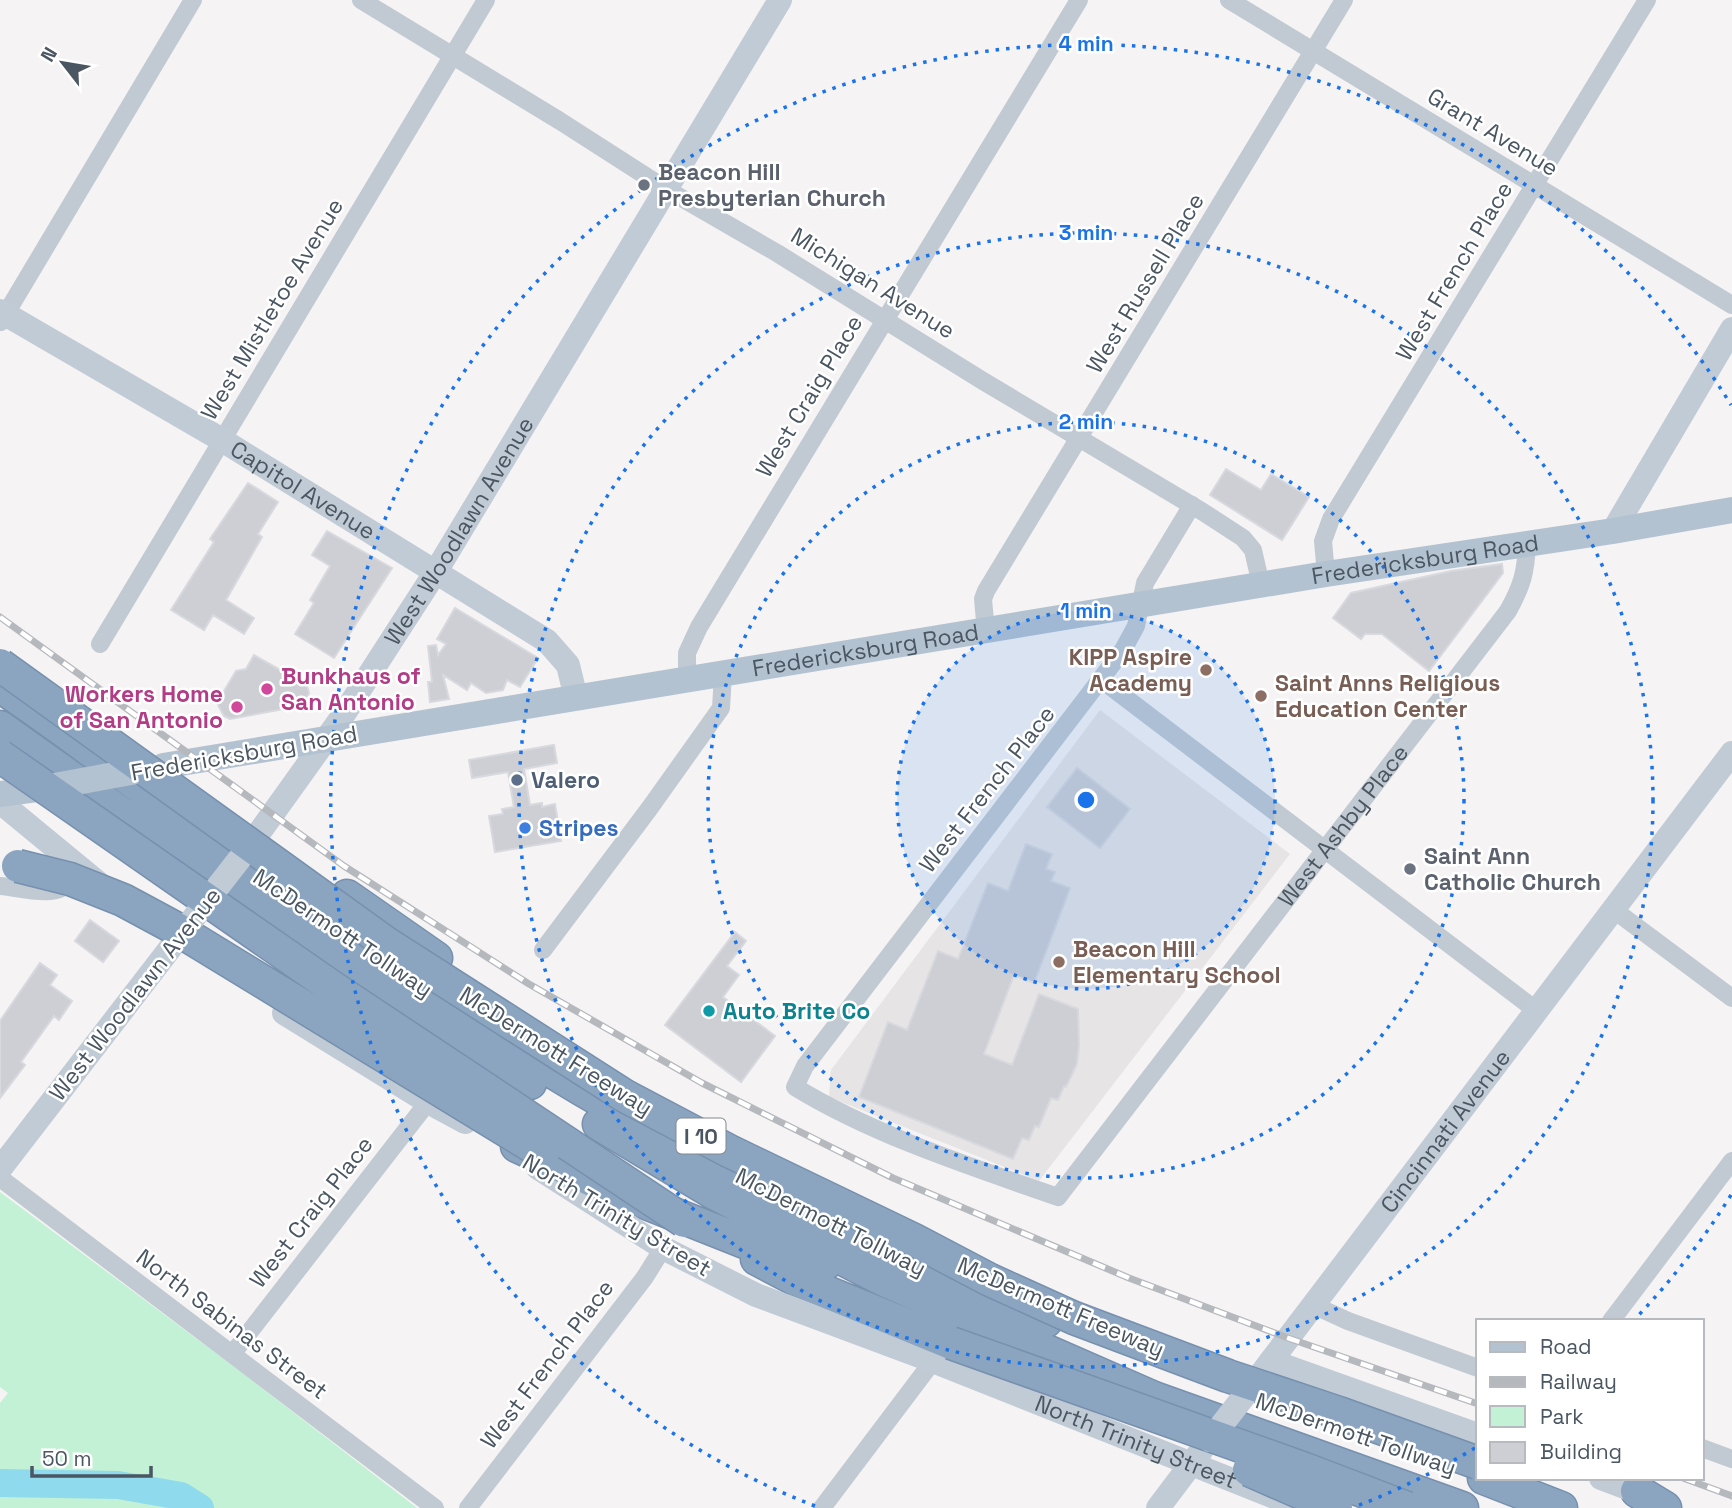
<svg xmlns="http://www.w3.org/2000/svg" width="1732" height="1508" viewBox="0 0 1732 1508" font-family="'Space Grotesk',sans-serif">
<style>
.education{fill:#e6e4e5}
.green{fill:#c3f1d5}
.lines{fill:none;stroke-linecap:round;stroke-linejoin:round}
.river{stroke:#90daee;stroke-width:28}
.building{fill:#cdcfd5;stroke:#d7d9de;stroke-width:2}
.highway-casing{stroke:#7690ad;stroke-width:35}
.street{stroke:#c1cad2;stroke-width:18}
.secondary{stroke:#c1cbd6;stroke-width:24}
.primary{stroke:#b3c2d1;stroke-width:26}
.highway{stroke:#8ba5c1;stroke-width:32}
.rail-casing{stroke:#b5b8bd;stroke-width:7}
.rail{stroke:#fff;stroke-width:4.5;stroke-dasharray:13;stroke-linecap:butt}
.highway-bridge-casing{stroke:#7690ad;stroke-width:35;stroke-linecap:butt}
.secondary-bridge{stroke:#c1cbd6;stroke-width:24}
.primary-bridge{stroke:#b3c2d1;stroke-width:26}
.highway-bridge{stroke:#8ba5c1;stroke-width:32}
.ring{fill:none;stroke:#1a73e8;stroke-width:3.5;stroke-dasharray:3.5 7}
.worship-dot{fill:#6b7280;stroke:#fff;stroke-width:2.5}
.education-dot{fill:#8d6e63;stroke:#fff;stroke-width:2.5}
.hotel-dot{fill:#d1479c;stroke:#fff;stroke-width:2.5}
.service-dot{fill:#5c6f8a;stroke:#fff;stroke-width:2.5}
.shop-dot{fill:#3f7fe0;stroke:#fff;stroke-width:2.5}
.culture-dot{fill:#0f9aa8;stroke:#fff;stroke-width:2.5}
.labels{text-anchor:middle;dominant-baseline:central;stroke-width:5;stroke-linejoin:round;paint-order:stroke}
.shield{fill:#fff;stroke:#808990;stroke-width:2}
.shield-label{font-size:21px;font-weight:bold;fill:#4a5661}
.street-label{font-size:23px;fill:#4a5661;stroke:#fff}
.worship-label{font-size:23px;font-weight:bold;fill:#5b616d;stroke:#fff;text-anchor:start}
.education-label{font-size:23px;font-weight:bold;fill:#785e54;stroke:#fff;text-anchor:start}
.hotel-label{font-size:23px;font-weight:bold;fill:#b23c85;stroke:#fff;text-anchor:start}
.service-label{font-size:23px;font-weight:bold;fill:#4e5e75;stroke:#fff;text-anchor:start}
.shop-label{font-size:23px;font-weight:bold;fill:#366cbe;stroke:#fff;text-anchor:start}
.culture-label{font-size:23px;font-weight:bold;fill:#0d838f;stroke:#fff;text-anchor:start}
.centre{fill:#1a73e8;stroke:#fff;stroke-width:3.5}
.ring-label{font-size:21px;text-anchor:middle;font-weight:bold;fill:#1a73e8;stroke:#fff;stroke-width:5;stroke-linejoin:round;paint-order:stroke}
</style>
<rect width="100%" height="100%" fill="#f5f3f3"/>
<path class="education" d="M1100,710L1290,854L1039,1181L829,1097L831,1070Z"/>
<path class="green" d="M0,1192L245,1375L417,1508H0V1403L8,1393L0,1387Z"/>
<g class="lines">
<path class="river" d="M0,1483L118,1485L181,1496L200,1508"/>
</g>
<path class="building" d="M1226,469L1261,490L1271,474L1309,497L1282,540L1210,495Z
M248,483L278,502L258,534L262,537L226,600L254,618L244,634L213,615L204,630L171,610L214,542L210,539Z
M327,531L392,568L334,658L295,634L314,603L310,600L330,566L312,555Z
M1502,564L1503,573L1429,671L1382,634H1365L1361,639L1333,618L1351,593L1451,571Z
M455,608L538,658L520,687L507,680L503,690L486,693L471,683L467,690L443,675L449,699L430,702L428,682H432L428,646L436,645L438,655L446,644L437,639Z
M254,655L307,685L309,693L306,705L230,719L224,716L217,703L236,671L246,669Z
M554,745L557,763L524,769L530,805L542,803V807L555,804L561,841L495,852L489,816L503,814L502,809L514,807L508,772L472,778L469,760Z
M1077,768L1130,809L1100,848L1047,807Z
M1026,844L1052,854L1046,869L1055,872L1051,881L1070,888L1034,983L1014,975L984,1054L1012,1065L1039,994L1078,1009L1079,1045L1077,1064L1066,1087L1064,1086L1058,1100L1051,1098L1039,1127L1035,1126L1029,1140L1022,1138L1013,1159L859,1097L888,1022L907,1030L938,951L958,959L988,883L1008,891Z
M90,920L119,941L103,962L75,941Z
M735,932L746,941L727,966L739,975L723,997L775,1036L741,1082L665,1025Z
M40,963L57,975L50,985L72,1001L59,1020L54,1016L21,1062L25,1065L0,1098V1021Z"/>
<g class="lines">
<defs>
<path id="highway" d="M0,686C102,755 198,833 298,905C531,1070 781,1213 1046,1321
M0,727L343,971L530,1083
M347,896L436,958
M599,1124L714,1193L882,1279L1154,1398L1462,1508
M517,1146L616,1191L752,1245L825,1264
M757,1259L797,1280L951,1343
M1484,1478L1561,1508
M1637,1491L1665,1508"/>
</defs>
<use href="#highway" class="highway-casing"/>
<g class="street">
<path d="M361,0L560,121L666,189L777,253L983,381L1203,512L1243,538L1253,550L1261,585"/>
<path d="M1229,0L1732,305"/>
<path d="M1,322L193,0"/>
<path id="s1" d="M1192,505L1145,583L1136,626L1123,650L805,1066L795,1087C873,1135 972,1167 1058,1197L1508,611C1522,586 1526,572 1527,543"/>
<path d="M1326,574L1323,541L1331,519L1647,0"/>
<path d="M986,632L983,599L986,591L1344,0"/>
<path d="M100,644L486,0"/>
<path d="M687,680V653L699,627L1079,0"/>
<path d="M1102,680L1537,1011"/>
<path d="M0,886C24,888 55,900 73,880"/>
<path d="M1614,910L1732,998"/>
<path d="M543,950L649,809L721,708L723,674"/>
<path d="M0,1178L435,1508"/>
<path d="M1313,1305L1348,1321L1478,1368"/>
<path d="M1611,1321L1732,1161"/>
<path d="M233,1353L428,1102"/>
<path d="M1702,1448L1732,1459"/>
<path d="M468,1508L645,1277L663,1248"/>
<path d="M822,1508L933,1361"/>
</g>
<g class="secondary">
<path id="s2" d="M0,311L222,440L547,641L568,665L576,698"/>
<path d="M1613,531L1732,329"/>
<path d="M0,802L102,886"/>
<path id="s3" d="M251,844L342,717L435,573L780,0"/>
<path d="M284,1013L428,1102L465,1122"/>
<path id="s4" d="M538,1168L663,1248L756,1295L933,1361L1282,1500"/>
<path d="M0,1169L185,929"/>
<path d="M1271,1361L1478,1435"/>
<path id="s5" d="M1255,1382L1732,753"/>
<path d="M1601,1478L1654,1498"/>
<path d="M1158,1508L1201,1451"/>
</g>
<g class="primary">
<path id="s6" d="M163,766L1326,574L1613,531L1732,510"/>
<path d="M0,794L44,788"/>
</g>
<use href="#highway" class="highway"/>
<defs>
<path id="rail" d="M0,617L344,866L529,984L702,1083L893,1178L1129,1278L1288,1338L1478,1404
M1683,1478L1732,1496"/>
</defs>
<use href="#rail" class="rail-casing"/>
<use href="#rail" class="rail"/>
<defs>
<path id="highway-bridge" d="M0,665L386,943L625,1096L729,1151L914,1240L990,1280L1074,1318L1228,1376L1339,1413L1478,1463
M0,756L332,987L684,1221
M18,866L70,879L123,900L175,928L543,1153
M951,1343L1305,1469L1407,1508
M1249,1470L1336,1508"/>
</defs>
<use href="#highway-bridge" class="highway-bridge-casing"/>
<path class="secondary-bridge" d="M185,929L251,844
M1210,1440L1255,1382"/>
<path class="primary-bridge" d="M44,788L147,769"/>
<use href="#highway-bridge" class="highway-bridge"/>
</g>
<circle cx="1086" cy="800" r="189" fill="#1a73e8" fill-opacity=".12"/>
<g class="ring">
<circle cx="1086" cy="800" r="189"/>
<circle cx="1086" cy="800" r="378"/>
<circle cx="1086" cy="800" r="567"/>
<path d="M1731 1195A756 756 0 0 1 1634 1320M1475 1448A756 756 0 0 1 1357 1506M815 1506A756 756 0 1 1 1731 405"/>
</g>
<g class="worship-dot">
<circle cx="644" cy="185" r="7"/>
<circle cx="1410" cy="869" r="7"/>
</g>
<g class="education-dot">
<circle cx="1206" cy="670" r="7"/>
<circle cx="1261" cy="696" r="7"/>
<circle cx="1059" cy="962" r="7"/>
</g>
<g class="hotel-dot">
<circle cx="267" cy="689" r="7"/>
<circle cx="237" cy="707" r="7"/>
</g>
<circle class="service-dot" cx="517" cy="780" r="7"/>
<circle class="shop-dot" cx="525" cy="828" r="7"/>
<circle class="culture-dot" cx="709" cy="1011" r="7"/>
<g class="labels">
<rect class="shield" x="676.5" y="1118.5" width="49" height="35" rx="5"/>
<g class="shield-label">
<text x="701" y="1136">I 10</text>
</g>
<g class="street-label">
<text transform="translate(1493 132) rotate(31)">Grant Avenue</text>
<text transform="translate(1454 271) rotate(-59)">West French Place</text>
<text transform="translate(873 283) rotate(32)">Michigan Avenue</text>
<text transform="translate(1145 283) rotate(-59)">West Russell Place</text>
<text transform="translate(272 309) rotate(-59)">West Mistletoe Avenue</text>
<text transform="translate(809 396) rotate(-59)">West Craig Place</text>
<text stroke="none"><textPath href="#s2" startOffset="352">Capitol Avenue</textPath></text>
<text stroke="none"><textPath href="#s3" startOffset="376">West Woodlawn Avenue</textPath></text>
<text stroke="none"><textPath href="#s6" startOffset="1279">Fredericksburg Road</textPath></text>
<text stroke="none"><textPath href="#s6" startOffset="712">Fredericksburg Road</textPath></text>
<text transform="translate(244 753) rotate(-10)">Fredericksburg Road</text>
<text transform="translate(987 789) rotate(-52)">West French Place</text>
<text stroke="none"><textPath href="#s1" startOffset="1463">West Ashby Place</textPath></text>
<text transform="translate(343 933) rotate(34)">McDermott Tollway</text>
<text transform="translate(135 994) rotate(-52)">West Woodlawn Avenue</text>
<text transform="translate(556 1051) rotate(32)">McDermott Freeway</text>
<text stroke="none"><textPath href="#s5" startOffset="315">Cincinnati Avenue</textPath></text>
<text transform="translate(311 1212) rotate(-52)">West Craig Place</text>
<text transform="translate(617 1215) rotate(31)">North Trinity Street</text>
<text transform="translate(831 1222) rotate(27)">McDermott Tollway</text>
<text transform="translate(1061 1307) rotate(23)">McDermott Freeway</text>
<text transform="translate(232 1324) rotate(37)">North Sabinas Street</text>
<text transform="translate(547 1364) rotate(-53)">West French Place</text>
<text transform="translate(1356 1434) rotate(19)">McDermott Tollway</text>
<text stroke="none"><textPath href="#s4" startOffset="660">North Trinity Street</textPath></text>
</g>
<g class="worship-label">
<text x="658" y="172">Beacon Hill<tspan x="658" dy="26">Presbyterian Church</tspan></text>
<text x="1424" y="856">Saint Ann<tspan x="1424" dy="26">Catholic Church</tspan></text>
</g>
<g class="education-label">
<text x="1192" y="657" text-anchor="end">KIPP Aspire<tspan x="1192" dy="26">Academy</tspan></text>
<text x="1275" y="683">Saint Anns Religious<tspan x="1275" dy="26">Education Center</tspan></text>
<text x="1073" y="949">Beacon Hill<tspan x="1073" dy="26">Elementary School</tspan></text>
</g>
<g class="hotel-label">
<text x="281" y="676">Bunkhaus of<tspan x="281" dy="26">San Antonio</tspan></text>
<text x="223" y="694" text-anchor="end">Workers Home<tspan x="223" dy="26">of San Antonio</tspan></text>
</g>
<g class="service-label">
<text x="531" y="780">Valero</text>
</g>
<g class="shop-label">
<text x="539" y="828">Stripes</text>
</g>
<g class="culture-label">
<text x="723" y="1011">Auto Brite Co</text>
</g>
</g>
<circle cx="1086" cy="800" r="10" class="centre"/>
<g class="ring-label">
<text x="1086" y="51">4 min</text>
<text x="1086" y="240">3 min</text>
<text x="1086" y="429">2 min</text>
<text x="1086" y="618">1 min</text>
</g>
<rect x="1476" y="1319" width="228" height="161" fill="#ffffff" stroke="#b7bbc0" stroke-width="2"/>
<rect x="1490" y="1342" width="35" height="10" fill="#b3c2d1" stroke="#b7bbc0" stroke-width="2"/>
<text x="1540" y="1354" font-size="21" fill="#4a5661">Road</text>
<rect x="1490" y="1377" width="35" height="10" fill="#b5b8bd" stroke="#b7bbc0" stroke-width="2"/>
<text x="1540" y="1389" font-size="21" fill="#4a5661">Railway</text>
<rect x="1490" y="1406" width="35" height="21" fill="#c3f1d5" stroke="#b7bbc0" stroke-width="2"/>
<text x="1540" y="1424" font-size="21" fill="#4a5661">Park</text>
<rect x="1490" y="1442" width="35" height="21" fill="#cdcfd5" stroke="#b7bbc0" stroke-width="2"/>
<text x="1540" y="1459" font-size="21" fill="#4a5661">Building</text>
<g transform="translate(63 63) rotate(301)" stroke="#ffffff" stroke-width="5" paint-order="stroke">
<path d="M0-5L12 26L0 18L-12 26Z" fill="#4a5661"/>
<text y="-10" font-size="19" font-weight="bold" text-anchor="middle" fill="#4a5661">N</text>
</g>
<path d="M32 1466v10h119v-10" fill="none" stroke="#4a5661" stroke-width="3.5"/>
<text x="42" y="1466" font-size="21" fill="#4a5661" stroke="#ffffff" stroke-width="5" paint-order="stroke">50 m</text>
</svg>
